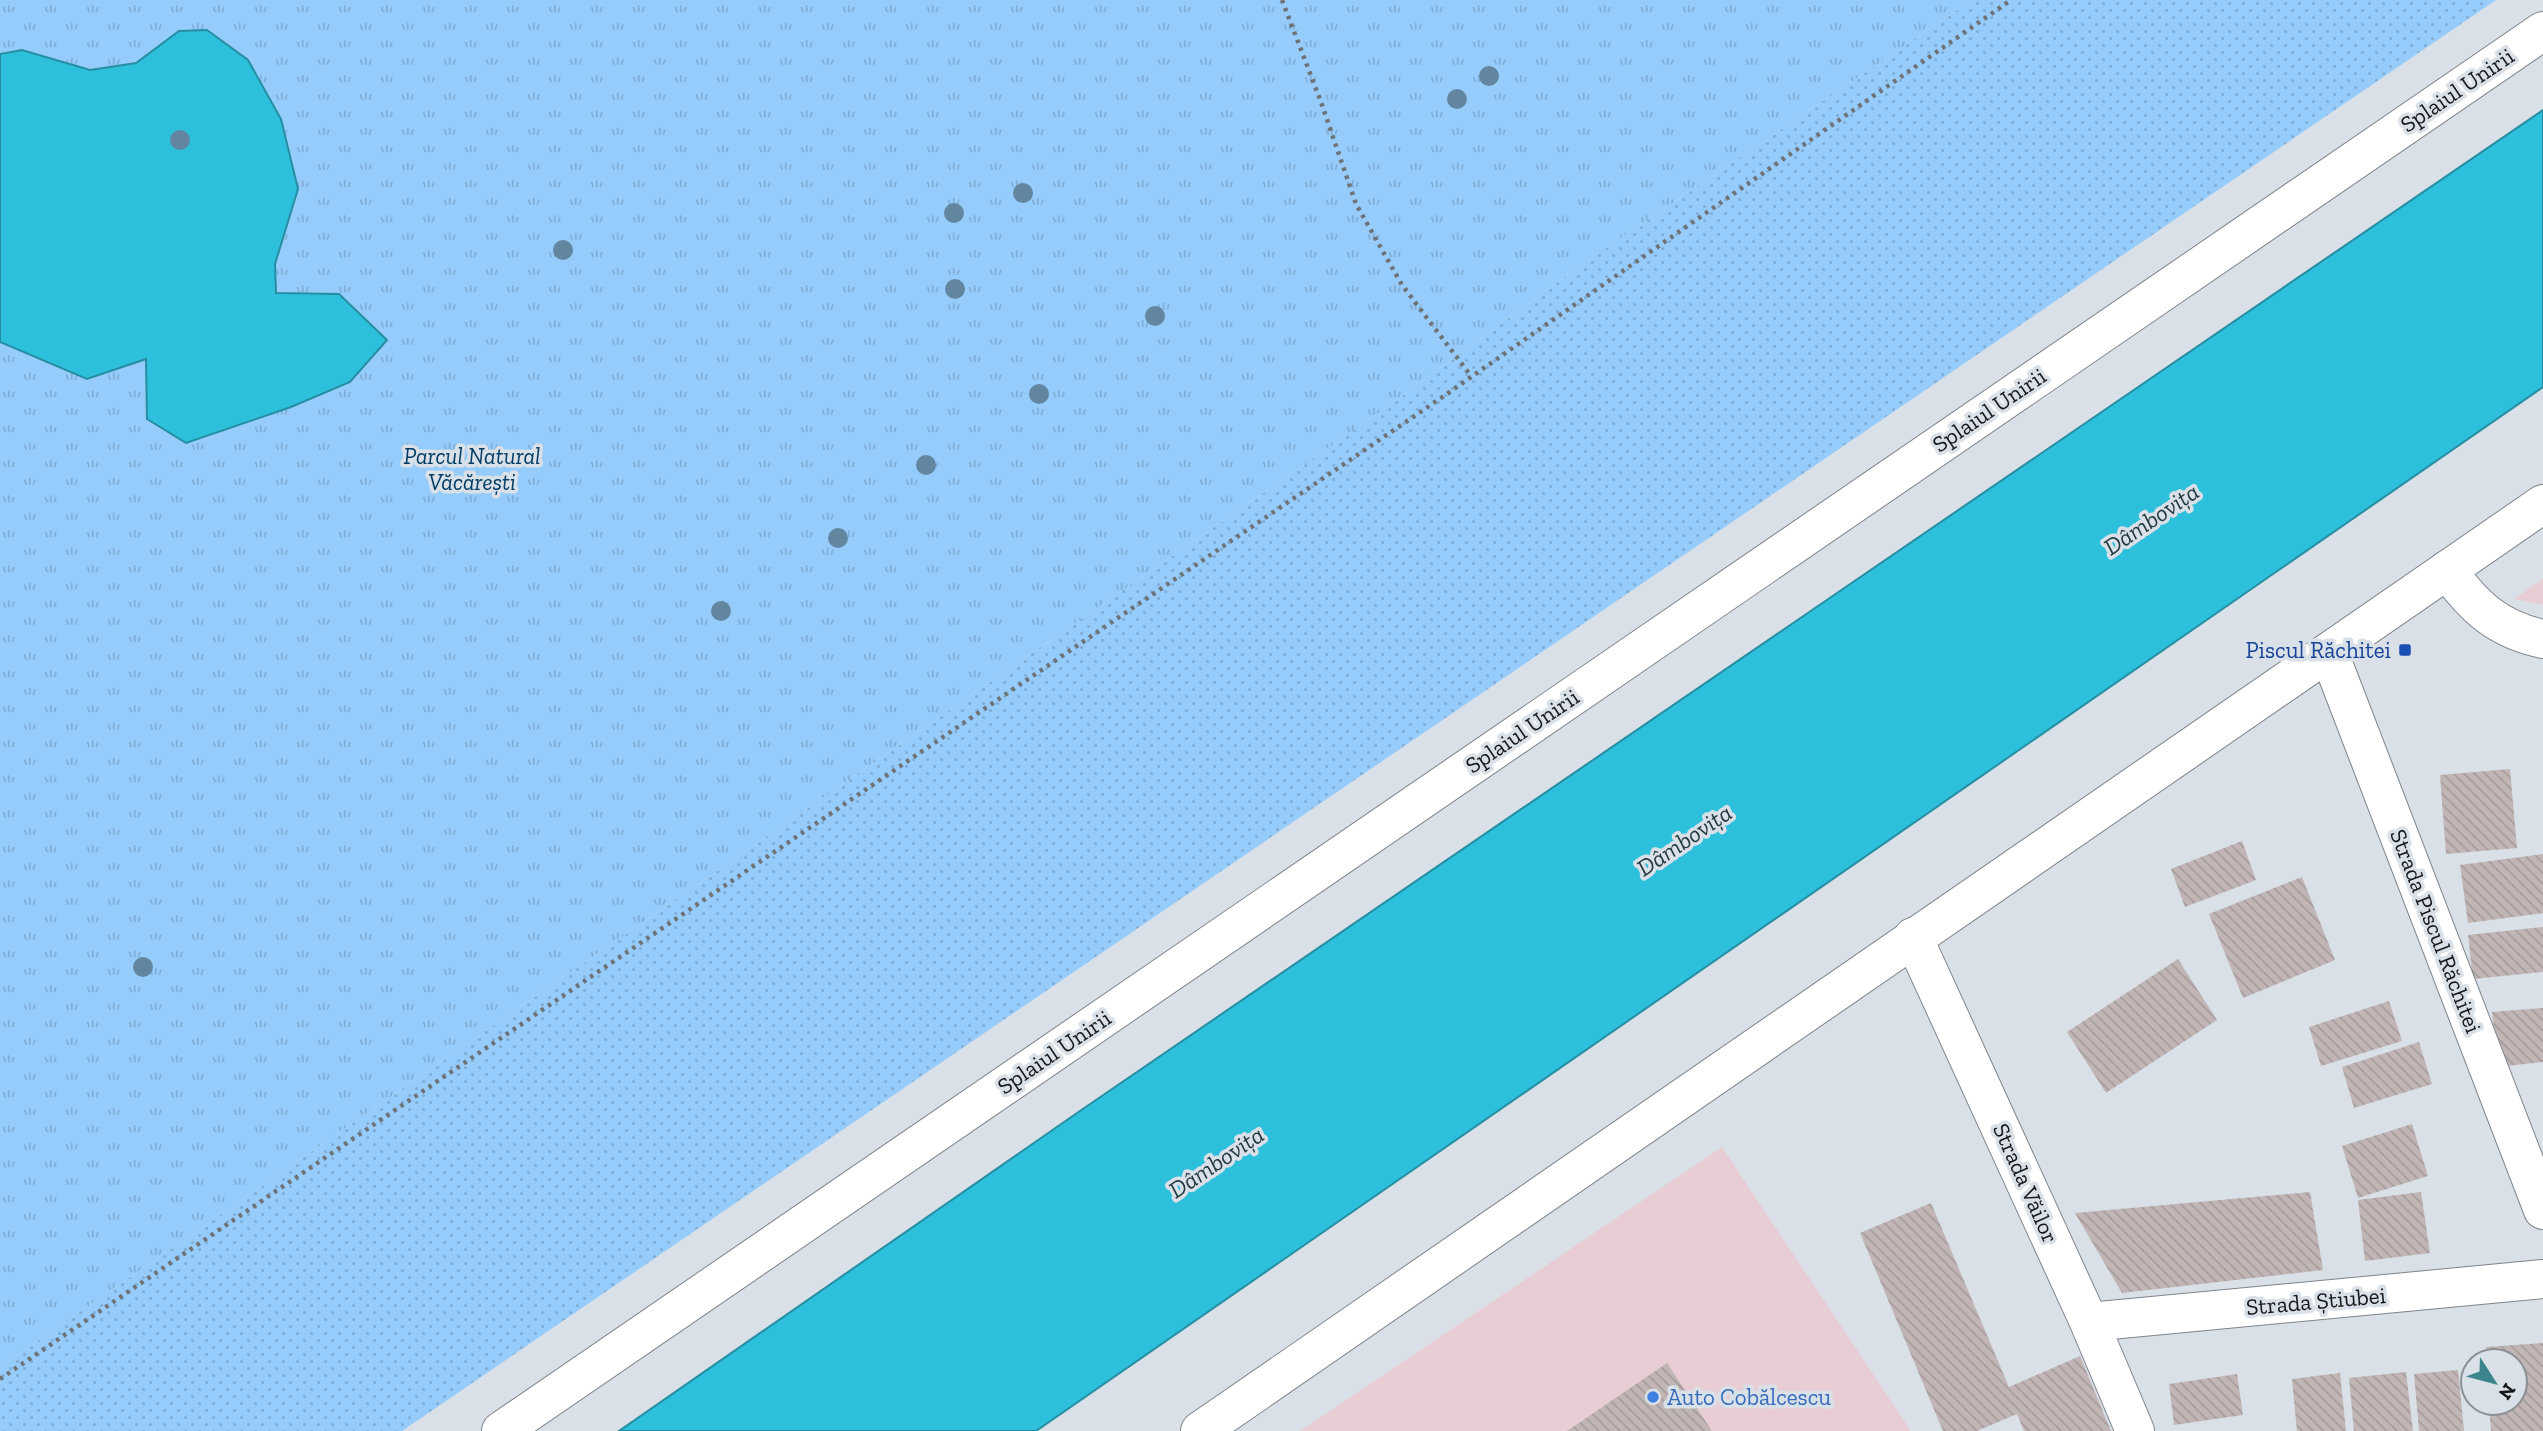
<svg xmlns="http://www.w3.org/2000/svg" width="2543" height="1431" viewBox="0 0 2543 1431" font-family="'Zilla Slab',serif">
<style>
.commercial{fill:#e8ced4}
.grass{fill:url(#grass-dots)}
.park{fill:url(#park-tufts)}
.water{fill:#2dc0dc;stroke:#268ea2;stroke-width:2}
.building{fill:url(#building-back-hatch)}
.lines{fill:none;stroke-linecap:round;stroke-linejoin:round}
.street-casing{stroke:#7e848b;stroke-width:40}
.secondary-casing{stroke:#7e848b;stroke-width:40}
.path{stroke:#6e7377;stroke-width:4.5;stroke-dasharray:3.5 5;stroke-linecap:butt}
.street{stroke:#fff;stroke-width:38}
.secondary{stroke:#fff;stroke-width:38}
.tree{fill:#6286a0}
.transit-dot{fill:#1a4fb4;stroke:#d9e0e7;stroke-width:2.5}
.shop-dot{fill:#3f7fe0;stroke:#d9e0e7;stroke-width:2.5}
.labels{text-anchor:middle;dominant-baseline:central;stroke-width:7;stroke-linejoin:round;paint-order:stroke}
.street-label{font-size:23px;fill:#15181a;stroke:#d9e0e7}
.park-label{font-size:23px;font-style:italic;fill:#003d66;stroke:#d9e0e7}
.transit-label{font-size:23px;fill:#164399;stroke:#d9e0e7;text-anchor:end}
.shop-label{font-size:23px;fill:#366cbe;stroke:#d9e0e7;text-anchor:start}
.water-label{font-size:24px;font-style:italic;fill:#22393f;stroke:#d9e0e7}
</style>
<defs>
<pattern id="grass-dots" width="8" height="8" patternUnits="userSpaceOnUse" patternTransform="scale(1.75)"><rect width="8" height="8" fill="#96ccfb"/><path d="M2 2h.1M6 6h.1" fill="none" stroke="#80aed7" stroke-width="1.8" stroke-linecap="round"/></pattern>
<pattern id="park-tufts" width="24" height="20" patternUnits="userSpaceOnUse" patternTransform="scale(1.75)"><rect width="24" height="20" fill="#96ccfb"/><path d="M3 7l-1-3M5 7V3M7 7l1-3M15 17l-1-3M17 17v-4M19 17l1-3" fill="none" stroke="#80aed7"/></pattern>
<pattern id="building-back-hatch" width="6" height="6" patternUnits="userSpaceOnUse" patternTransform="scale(1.75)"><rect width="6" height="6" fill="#c1b6b5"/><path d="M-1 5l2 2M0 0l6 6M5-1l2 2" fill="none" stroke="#a59c9b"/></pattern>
</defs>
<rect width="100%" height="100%" fill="#d9e0e7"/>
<path class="commercial" d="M2543,579V605L2514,599Z
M1722,1147L1911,1431H1300Z"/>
<path class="grass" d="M1972,0H2496L402,1431H0V1367L1376,415L1581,265Z"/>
<path class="park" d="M0,0H1972L1581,265L1376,415L0,1367Z"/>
<path class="water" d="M207,30L248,60L281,119L298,189L275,264L276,293L339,294L387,340L350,382L291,407L186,443L147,419L146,359L87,379L0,342V54L22,50L90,70L136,63L179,31Z
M2543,110V387L1036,1431H619L1077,1113Z"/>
<path class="building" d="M2510,769L2517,848L2446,854L2440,775Z
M2242,841L2256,880L2185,907L2171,869Z
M2543,854V913L2468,923L2460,865Z
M2302,877L2335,960L2243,998L2209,914Z
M2543,927V972L2473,979L2468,935Z
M2178,959L2217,1020L2106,1093L2067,1032Z
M2389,1001L2402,1041L2321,1066L2309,1027Z
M2543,1008V1062L2498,1067L2492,1012Z
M2419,1042L2432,1084L2354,1108L2342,1067Z
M2412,1124L2428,1176L2358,1198L2342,1146Z
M2310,1192L2323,1270L2122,1293L2075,1213Z
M2421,1192L2430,1253L2365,1261L2358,1200Z
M1931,1203L2009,1387L2080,1356L2111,1431H2024L2017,1414L1977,1431H1943L1860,1233Z
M2543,1343V1431H2491L2489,1403H2515V1361H2487L2486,1347Z
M1667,1363L1712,1431H1567Z
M2458,1370L2464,1431H2419L2414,1374Z
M2406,1372L2413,1431H2354L2349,1378Z
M2340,1373L2346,1431H2297L2292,1379Z
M2237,1374L2243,1415L2174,1425L2169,1384Z"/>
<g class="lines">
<defs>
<path id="street" d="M2447,570C2474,607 2497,629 2543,639
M2329,653L2543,1210
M1913,937L2089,1322L2135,1431
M2089,1322L2543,1279"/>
<path id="secondary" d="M501,1431L2543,31
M1200,1431L2543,504"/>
</defs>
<use href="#street" class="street-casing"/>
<use href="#secondary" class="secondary-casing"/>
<path class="path" d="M1282,0L1321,102L1356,204L1402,285L1471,376
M0,1379L1441,398L2011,0"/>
<use href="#street" class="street"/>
<use href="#secondary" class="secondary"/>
</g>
<g class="tree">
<circle cx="1489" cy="76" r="10"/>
<circle cx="1457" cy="99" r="10"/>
<circle cx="180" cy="140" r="10"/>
<circle cx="1023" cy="193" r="10"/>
<circle cx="954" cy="213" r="10"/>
<circle cx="563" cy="250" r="10"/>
<circle cx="955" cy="289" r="10"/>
<circle cx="1155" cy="316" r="10"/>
<circle cx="1039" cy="394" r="10"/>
<circle cx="926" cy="465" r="10"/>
<circle cx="838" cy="538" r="10"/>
<circle cx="721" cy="611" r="10"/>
<circle cx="143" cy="967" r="10"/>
</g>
<rect class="transit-dot" x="2398" y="643" width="14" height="14" rx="3.5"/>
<circle class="shop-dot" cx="1653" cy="1397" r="7"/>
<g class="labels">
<g class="street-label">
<text transform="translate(2457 90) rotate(-34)">Splaiul Unirii</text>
<text transform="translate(1989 410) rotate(-34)">Splaiul Unirii</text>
<text transform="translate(1522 731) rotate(-34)">Splaiul Unirii</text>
<text transform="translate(2436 931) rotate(69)">Strada Piscul Răchitei</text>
<text transform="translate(1054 1052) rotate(-34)">Splaiul Unirii</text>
<text transform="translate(2026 1183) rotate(66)">Strada Văilor</text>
<text transform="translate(2316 1301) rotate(-5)">Strada Știubei</text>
</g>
<g class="park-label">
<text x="472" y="456">Parcul Natural<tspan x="472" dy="26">Văcărești</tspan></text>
</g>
<g class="transit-label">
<text x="2391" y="650">Piscul Răchitei</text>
</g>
<g class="shop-label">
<text x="1667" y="1397">Auto Cobălcescu</text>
</g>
<g class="water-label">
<text transform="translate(2151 519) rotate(-34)">Dâmbovița</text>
<text transform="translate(1684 840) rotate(-34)">Dâmbovița</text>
<text transform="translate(1216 1162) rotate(-34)">Dâmbovița</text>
</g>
</g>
<g transform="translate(2494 1382) rotate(126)"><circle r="33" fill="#d9e0e7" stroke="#8b9095" stroke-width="2"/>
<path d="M0-5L12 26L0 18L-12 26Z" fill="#3d858c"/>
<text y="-10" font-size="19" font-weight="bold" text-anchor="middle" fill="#15181a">N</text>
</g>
</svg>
